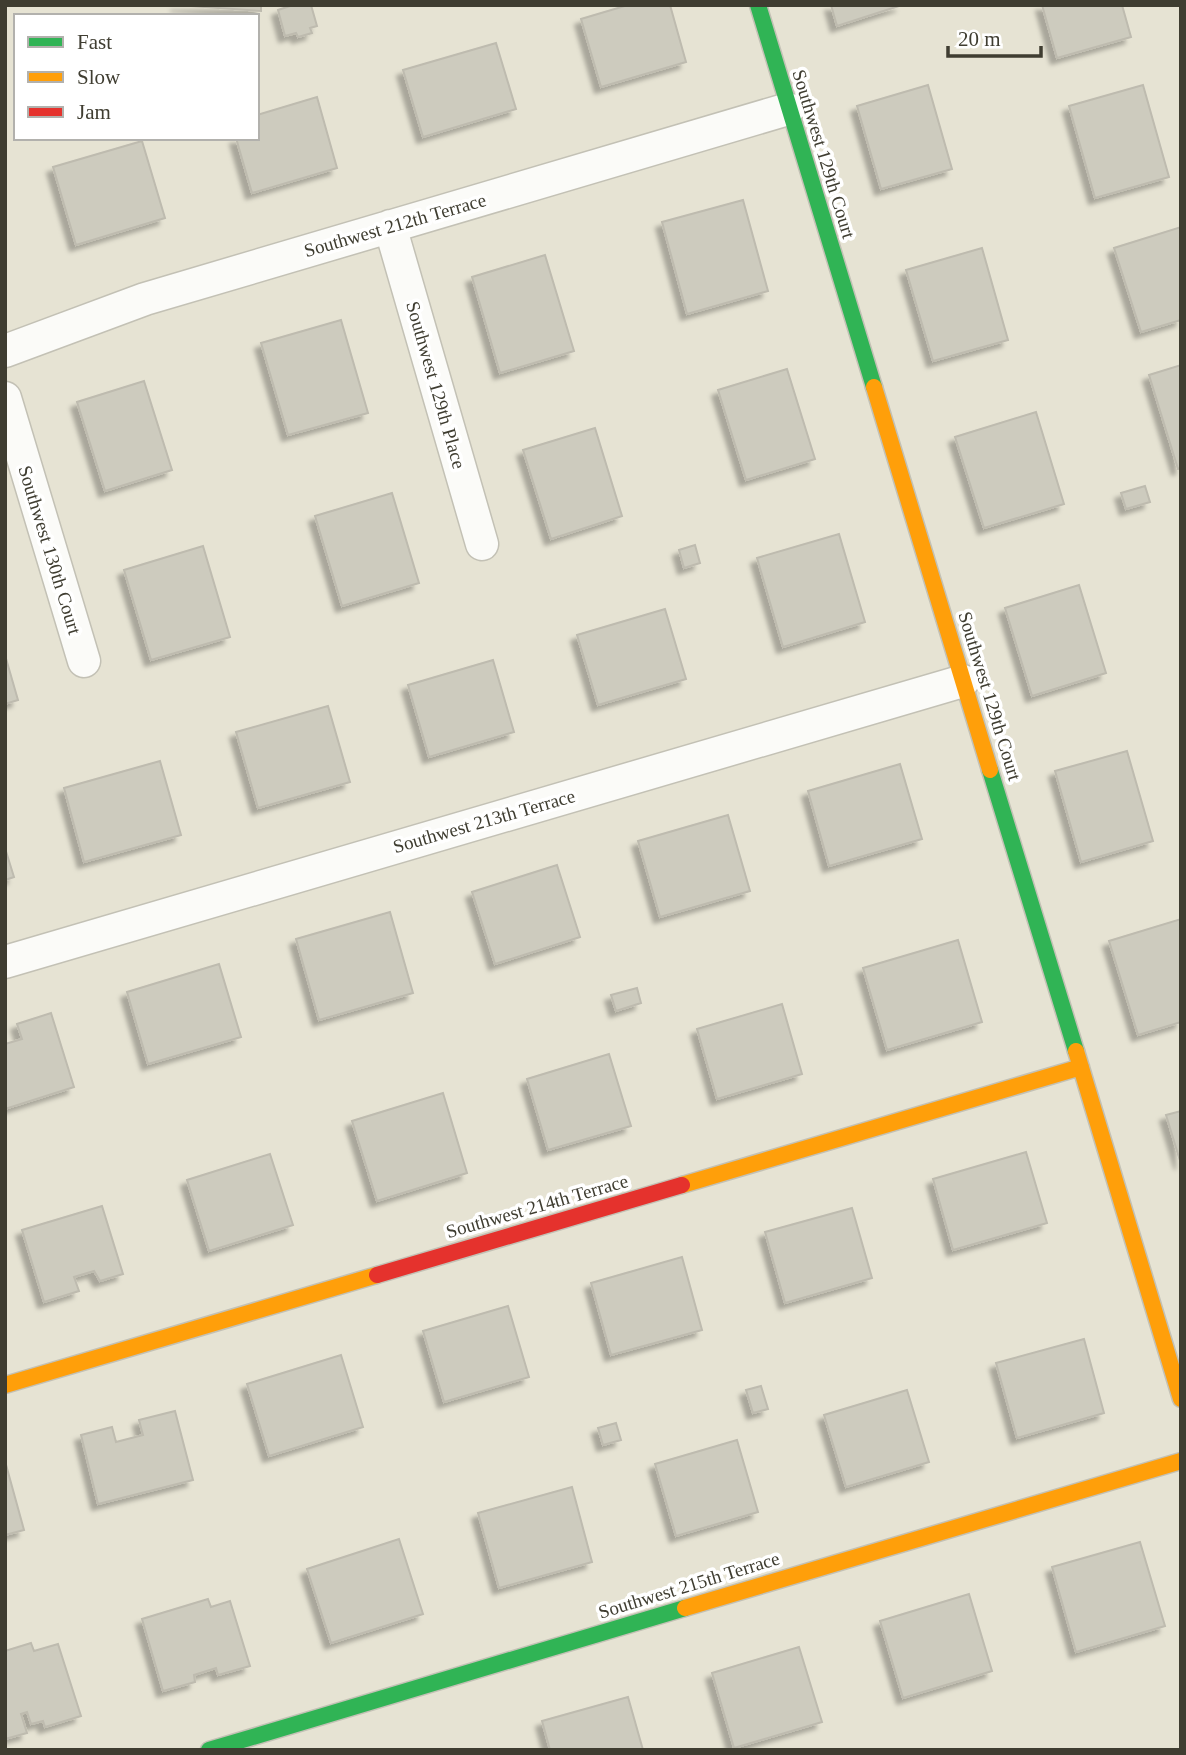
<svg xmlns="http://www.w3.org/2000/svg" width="1186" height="1755" viewBox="0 0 1186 1755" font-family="Georgia,serif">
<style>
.building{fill:#cdcbbe;stroke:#bebbaf;stroke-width:2;filter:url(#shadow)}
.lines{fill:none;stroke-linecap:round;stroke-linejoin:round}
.street-casing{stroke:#c3c1b5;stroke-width:35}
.fast-casing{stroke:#c3c1b5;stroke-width:19}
.slow-casing{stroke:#c3c1b5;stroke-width:19}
.jam-casing{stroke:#c3c1b5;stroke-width:19}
.street{stroke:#fbfbf8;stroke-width:32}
.fast{stroke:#30b455;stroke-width:16}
.slow{stroke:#ff9f0a;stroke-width:16}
.jam{stroke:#e5322d;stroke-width:16}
.labels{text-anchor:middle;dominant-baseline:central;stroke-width:7;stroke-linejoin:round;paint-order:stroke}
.street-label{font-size:19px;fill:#3f3d31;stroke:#fff}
</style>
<defs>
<filter id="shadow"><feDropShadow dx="-6" dy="6" stdDeviation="2" flood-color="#0004"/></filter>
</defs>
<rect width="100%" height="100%" fill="#e6e3d3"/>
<path class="building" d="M176,5H261V11Z
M293,5H311L317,26L310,28L312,33L298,37L296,33L285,36L278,10Z
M628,5H670L686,62L601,87L581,19Z
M831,5H902L837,26Z
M1042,5H1122L1131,37L1057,58Z
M496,43L516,109L423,137L403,70Z
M928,85L952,169L881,189L857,106Z
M1143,85L1169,177L1095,198L1069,106Z
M317,97L337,168L252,193L236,138H257V115Z
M142,141L165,218L76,245L53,167Z
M743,200L768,291L687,314L662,222Z
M1181,227V320L1141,332L1114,248Z
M982,248L1008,340L933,361L906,270Z
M545,255L574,351L500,373L472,277Z
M341,320L368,413L288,435L261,343Z
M1181,365V468L1178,469L1149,375Z
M787,369L815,459L746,480L718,390Z
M144,381L172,470L105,491L77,402Z
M1036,412L1064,504L984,528L955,437Z
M595,428L622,516L551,539L523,450Z
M1145,486L1150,502L1126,509L1121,493Z
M392,493L419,583L342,606L315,516Z
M839,534L865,622L783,647L757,558Z
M695,545L700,563L684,568L679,550Z
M203,546L230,637L151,660L124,570Z
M1079,585L1106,673L1032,696L1005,608Z
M665,609L686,679L598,705L577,635Z
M5,655L18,700L5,704Z
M493,660L514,732L429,757L408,685Z
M328,706L350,782L258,808L236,732Z
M1127,751L1153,841L1081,862L1055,771Z
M160,761L181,835L84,862L64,788Z
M900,764L922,839L829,866L808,791Z
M728,815L750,891L660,917L638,841Z
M5,848L14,877L5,880Z
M557,865L580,937L495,964L472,892Z
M390,912L413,993L319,1020L296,939Z
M1181,919V1022L1138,1035L1109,941Z
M958,940L982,1022L887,1050L863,968Z
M219,964L241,1037L148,1064L127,992Z
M637,988L641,1003L616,1011L611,995Z
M782,1004L802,1074L717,1099L697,1029Z
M51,1013L74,1087L5,1109V1044L22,1039L17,1024Z
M609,1054L631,1126L548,1150L527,1079Z
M443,1093L467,1173L377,1201L352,1121Z
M1181,1111V1164L1166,1115Z
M1026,1152L1047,1223L953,1250L933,1179Z
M270,1154L293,1225L209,1251L187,1180Z
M102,1206L123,1274L100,1281L94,1271L74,1277L79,1291L44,1302L22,1230Z
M852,1208L872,1278L785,1303L765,1232Z
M682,1257L702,1330L611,1355L591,1283Z
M508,1306L529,1377L444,1402L423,1331Z
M1084,1339L1104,1413L1017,1438L996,1363Z
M341,1355L363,1427L269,1456L247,1384Z
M761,1386L768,1409L753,1413L746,1390Z
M907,1390L929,1462L846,1487L824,1415Z
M175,1411L193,1480L98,1504L81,1435L112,1427L116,1442L143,1435L139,1420Z
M616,1423L621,1440L603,1445L598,1428Z
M737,1440L758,1512L676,1536L655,1464Z
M5,1461L24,1530L5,1535Z
M572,1487L592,1562L499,1588L478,1513Z
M399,1539L423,1614L331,1643L307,1569Z
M1140,1542L1165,1626L1076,1652L1052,1567Z
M969,1594L992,1671L903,1698L880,1621Z
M208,1599L211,1607L230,1601L250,1666L218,1675L216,1668L194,1675L195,1682L163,1691L142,1619Z
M31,1643L34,1651L58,1644L81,1716L45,1727L43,1721L31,1724L27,1712L21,1714L27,1733L5,1739V1651Z
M799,1647L822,1722L734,1748L712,1673Z
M628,1697L643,1750H550L542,1721Z"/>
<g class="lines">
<defs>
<path id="street" d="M390,226L482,544
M5,351L145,299L788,109
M5,398L84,661
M5,962L963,681"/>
<path id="fast" d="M758,5L874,387
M990,770L1076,1051
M209,1750L685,1608"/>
<path id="slow" d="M874,387L990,770
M1076,1051L1181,1399
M682,1185L1081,1067
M5,1385L377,1275
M685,1608L1181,1461"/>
<path id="jam" d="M377,1275L682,1185"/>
</defs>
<use href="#street" class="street-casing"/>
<use href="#fast" class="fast-casing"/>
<use href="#slow" class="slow-casing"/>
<use href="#jam" class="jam-casing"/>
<use href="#street" class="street"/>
<use href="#fast" class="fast"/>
<use href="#slow" class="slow"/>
<use href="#jam" class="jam"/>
</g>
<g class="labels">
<g class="street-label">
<text transform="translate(824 154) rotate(73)">Southwest 129th Court</text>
<text transform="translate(395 225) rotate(-16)">Southwest 212th Terrace</text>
<text transform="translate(436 385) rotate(74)">Southwest 129th Place</text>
<text transform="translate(50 550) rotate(73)">Southwest 130th Court</text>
<text transform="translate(990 696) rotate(73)">Southwest 129th Court</text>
<text transform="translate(484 821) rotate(-16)">Southwest 213th Terrace</text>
<text transform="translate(537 1206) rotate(-16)">Southwest 214th Terrace</text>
<text transform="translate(689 1585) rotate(-17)">Southwest 215th Terrace</text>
</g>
</g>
<rect width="1186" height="1755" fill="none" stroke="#3f3d31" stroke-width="14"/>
<rect x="14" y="14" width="245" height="126" fill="#ffffff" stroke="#b2b1ad" stroke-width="2"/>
<rect x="28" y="37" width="35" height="10" fill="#30b455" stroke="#b2b1ad" stroke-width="2"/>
<text x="77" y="49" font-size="21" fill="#3f3d31">Fast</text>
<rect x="28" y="72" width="35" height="10" fill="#ff9f0a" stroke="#b2b1ad" stroke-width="2"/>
<text x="77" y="84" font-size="21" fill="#3f3d31">Slow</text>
<rect x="28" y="107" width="35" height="10" fill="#e5322d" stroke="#b2b1ad" stroke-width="2"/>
<text x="77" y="119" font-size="21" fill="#3f3d31">Jam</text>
<path d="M948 46v10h93v-10" fill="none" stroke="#3f3d31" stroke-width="3.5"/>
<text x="958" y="46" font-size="21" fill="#3f3d31" stroke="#ffffff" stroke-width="5" paint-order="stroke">20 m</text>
</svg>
